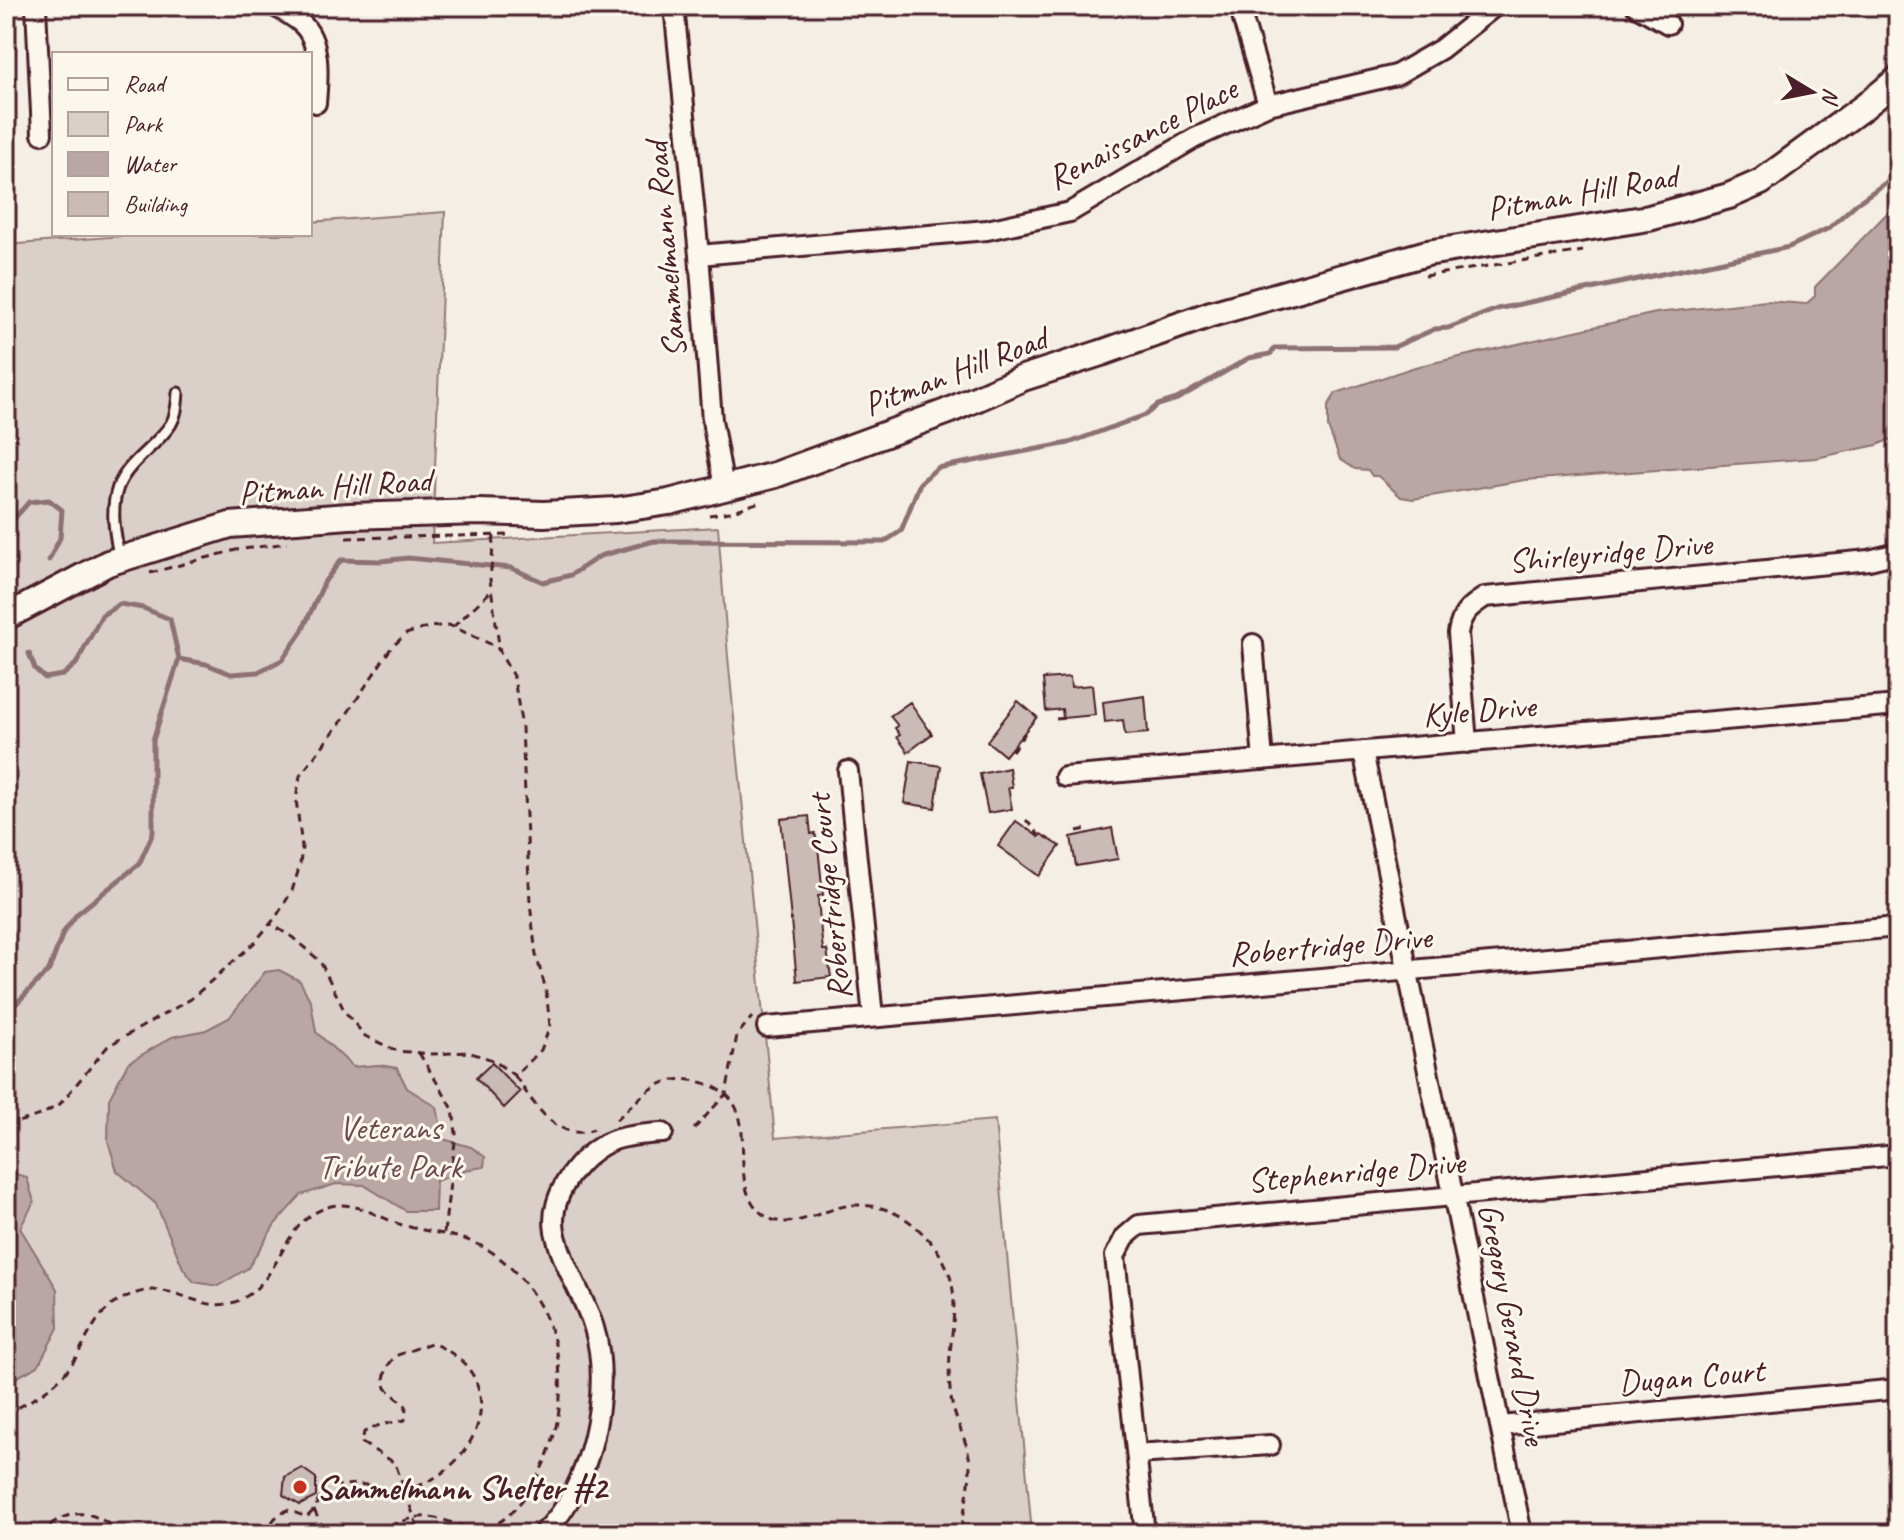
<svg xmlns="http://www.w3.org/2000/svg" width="1904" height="1540" viewBox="0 0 1904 1540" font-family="Caveat,sans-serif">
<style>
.green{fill:#dbd0c9;stroke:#92787a;stroke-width:2}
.water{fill:#baa7a5;stroke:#8d7174;stroke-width:2}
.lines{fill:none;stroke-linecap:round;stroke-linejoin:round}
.stream{stroke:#8d7174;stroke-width:5}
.building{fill:#cabbb6;stroke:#4a1f2b;stroke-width:2}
.lane-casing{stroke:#4a1f2b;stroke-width:15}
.street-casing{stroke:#4a1f2b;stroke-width:24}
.secondary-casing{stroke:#4a1f2b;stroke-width:30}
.path{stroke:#4a1f2b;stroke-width:3;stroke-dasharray:8 6;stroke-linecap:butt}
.lane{stroke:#fbf7ec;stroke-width:9}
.street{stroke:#fbf7ec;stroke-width:18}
.secondary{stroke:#fbf7ec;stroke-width:24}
.poi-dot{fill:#c8321e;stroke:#fbf7ec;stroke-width:3}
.labels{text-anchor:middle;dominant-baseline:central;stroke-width:6;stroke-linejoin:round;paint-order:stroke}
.street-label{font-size:34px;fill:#4a1f2b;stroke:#fbf7ec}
.park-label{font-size:34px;fill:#6e4b52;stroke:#fbf7ec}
.poi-label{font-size:34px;font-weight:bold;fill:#4a1f2b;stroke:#fbf7ec;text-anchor:start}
</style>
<rect width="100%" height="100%" fill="#f4eee4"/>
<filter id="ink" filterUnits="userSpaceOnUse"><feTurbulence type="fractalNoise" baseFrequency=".0125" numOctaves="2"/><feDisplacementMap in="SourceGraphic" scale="16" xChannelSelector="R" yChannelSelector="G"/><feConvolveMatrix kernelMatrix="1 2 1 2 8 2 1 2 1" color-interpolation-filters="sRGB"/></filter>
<g filter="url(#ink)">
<path class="green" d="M445,212L432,543L718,527L728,657L775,1138L995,1120L1032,1534H6V245L149,234H310V222Z"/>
<path class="water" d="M1898,202V436L1877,445L1816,458L1525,480L1413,499L1401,497L1378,476H1372L1368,470L1355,469L1340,459L1328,427V406L1336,393L1415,367L1656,313L1766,301L1806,304L1815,296V287Z
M279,970L300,981L311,1002L316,1032L353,1067L378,1065L397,1068L407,1088L437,1107L443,1139L471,1147L485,1157L484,1167L465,1170L436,1181L435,1211H406L364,1185L336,1184L301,1195L275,1224L248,1268L218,1286L194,1282L183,1268L156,1204L117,1171L108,1141L109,1099L128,1063L172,1037L206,1030L229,1018L265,972Z
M6,1170L27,1178L34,1202L20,1228L57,1289L58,1328L38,1366L6,1383Z"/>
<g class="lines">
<path class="stream" d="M6,532L11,522L29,502L49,500L62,510L60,538L49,560
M179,659L206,664L231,674L258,672L282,660L302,631L325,581L341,560L381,561L408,558L511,568L543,582L571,575L600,556L654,541L884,542L901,531L920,483L937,468L1069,443L1145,415L1158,405L1177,399L1249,358L1270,354L1276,348L1394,347L1435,329L1448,328L1497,309L1789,247L1829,228L1857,203L1898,174
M6,1014L49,970L63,933L77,914L139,864L153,833V740L179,659L170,619L143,608L120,604L102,615L76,664L63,675L45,678L35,669L29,653"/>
</g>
<path class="building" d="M1070,677L1071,687L1092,685L1095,715L1063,718L1062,709L1046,711L1043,679Z
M1145,696L1148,733L1125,735L1123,720L1105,722L1103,702Z
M1018,701L1037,717L1005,756L987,741Z
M910,702L932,734L908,752L897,737L900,735L895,728L898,726L890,716Z
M911,761L941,766L935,808L904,803Z
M1009,768L1012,787H1008L1012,809L988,813L980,774Z
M809,816L811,834L815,833L818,847L823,895L818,896L820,923L823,950H827L831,977L797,981L781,819Z
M1016,821L1039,837L1041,834L1060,846L1039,876L998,846Z
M1112,828L1118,859L1076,866L1071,837Z
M492,1063L520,1092L504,1108L476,1078Z
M302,1468L316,1478V1497L300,1505L283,1495L285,1477Z"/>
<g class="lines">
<defs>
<path id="lane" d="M119,556C115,534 110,509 118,487C128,461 157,446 171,424C177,414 177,403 178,393"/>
<path id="street" d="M36,6L42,134
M274,6C283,11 293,16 301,23C322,41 318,79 316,103
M674,6L699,255L712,420L724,488
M1241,6L1243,20L1268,105
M1636,6L1668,24
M699,255L987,230L1070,212L1195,138L1268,105L1396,75L1441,49L1495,6
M1253,644L1263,760
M1467,743L1458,633C1461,614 1469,607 1485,597L1869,560L1898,553
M1363,751L1522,1534
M848,771L873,1017
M1065,777L1898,705
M767,1027L1898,927
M1500,1426L1888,1390
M1137,1454L1270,1445
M542,1534C591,1491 613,1389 594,1328C584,1296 561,1263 555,1231C548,1195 581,1152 614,1140C629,1135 647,1134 663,1133
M1145,1534L1115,1256L1125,1237L1139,1225L1898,1155"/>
<path id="secondary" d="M6,617L108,563L230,525L349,516L479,512L544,514L616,510L669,502L775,475L946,412L1023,378L1101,353L1211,314L1427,253L1649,218L1729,196L1761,182L1865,106L1898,79"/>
</defs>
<use href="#lane" class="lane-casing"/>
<use href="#street" class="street-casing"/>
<use href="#secondary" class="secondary-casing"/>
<path class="path" d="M1425,276L1583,251
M709,515L730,512L763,501
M494,536L490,580L500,652
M346,538L507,535
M150,573L236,550L287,543
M453,627L491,591
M1056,719L1067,718
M1012,751L1028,729
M1026,820L1038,834L1036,836
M1077,831L1087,829L1088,833
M419,1053L453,1109L456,1133L444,1233
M515,1076C533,1102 557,1144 594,1129
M616,1120C645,1094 661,1070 704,1083C770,1103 722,1173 759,1211C787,1239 826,1204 857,1205C880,1205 901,1213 917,1228C980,1285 941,1330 951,1398C954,1418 965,1436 969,1456C973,1482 963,1508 961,1534
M6,1126L43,1114L60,1104L108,1046L191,999L254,943L276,917L292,891L300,865L302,847L296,799L300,776L349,711L391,648L406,634L429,627L449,625L497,647L514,678L522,728L530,903L536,955L546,990L550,1026L541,1050L515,1076L493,1060L468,1052L434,1054L397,1051L365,1036L345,1012L320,961L292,937L271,924
M694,1129L726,1094L737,1035L752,1017
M6,1414C29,1402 53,1389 69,1368C87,1344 93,1312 124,1298C131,1294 145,1290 153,1290C188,1290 214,1321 251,1293C284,1268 284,1219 331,1206C356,1200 382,1220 406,1226C438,1235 469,1234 497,1256C566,1309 578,1404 536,1479C527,1495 513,1515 496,1524C470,1538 446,1514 420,1517C402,1520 385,1528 368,1534
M314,1510L326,1534
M39,1534C67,1508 92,1506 120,1534
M264,1534L275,1518L287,1510L307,1517L314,1510L324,1488C338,1486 352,1483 367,1485C381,1486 395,1493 409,1489C482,1468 515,1374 431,1343L395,1356L387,1367L384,1379L386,1388L406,1406L405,1420L380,1425L364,1432L362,1443L395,1463L420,1534"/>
<use href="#lane" class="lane"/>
<use href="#street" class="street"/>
<use href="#secondary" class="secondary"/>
</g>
</g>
<circle class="poi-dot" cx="300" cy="1487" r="8"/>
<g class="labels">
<g class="street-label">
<text transform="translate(1142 133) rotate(-27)">Renaissance Place</text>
<text transform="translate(1582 192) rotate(-10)">Pitman Hill Road</text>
<text transform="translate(665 250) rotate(-95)">Sammelmann Road</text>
<text transform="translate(955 371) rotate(-21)">Pitman Hill Road</text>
<text transform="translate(335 486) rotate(-4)">Pitman Hill Road</text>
<text transform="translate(1610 552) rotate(-5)">Shirleyridge Drive</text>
<text transform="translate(1479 710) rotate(-5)">Kyle Drive</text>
<text transform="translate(829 897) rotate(-96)">Robertridge Court</text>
<text transform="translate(1330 945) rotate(-5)">Robertridge Drive</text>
<text transform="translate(1356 1171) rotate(-5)">Stephenridge Drive</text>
<text transform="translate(1513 1324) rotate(79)">Gregory Gerard Drive</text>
<text transform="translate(1691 1376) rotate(-5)">Dugan Court</text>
</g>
<g class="park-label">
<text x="390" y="1127">Veterans<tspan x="390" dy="39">Tribute Park</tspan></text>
</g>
<g class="poi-label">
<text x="316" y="1487">Sammelmann Shelter #2</text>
</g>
</g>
<rect width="1904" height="1540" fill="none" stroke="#fbf7ec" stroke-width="32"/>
<rect x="16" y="16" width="1872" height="1508" fill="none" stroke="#4a1f2b" stroke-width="3" filter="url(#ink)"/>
<rect x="52" y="52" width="260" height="184" fill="#fbf7ec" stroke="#b4a19f" stroke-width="2"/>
<rect x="68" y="78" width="40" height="12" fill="#fbf7ec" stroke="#b4a19f" stroke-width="2"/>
<text x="124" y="92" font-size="24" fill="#4a1f2b">Road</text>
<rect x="68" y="112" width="40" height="24" fill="#dbd0c9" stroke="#b4a19f" stroke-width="2"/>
<text x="124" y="132" font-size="24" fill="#4a1f2b">Park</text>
<rect x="68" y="152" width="40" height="24" fill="#baa7a5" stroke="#b4a19f" stroke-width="2"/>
<text x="124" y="172" font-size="24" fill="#4a1f2b">Water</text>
<rect x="68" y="192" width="40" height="24" fill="#cabbb6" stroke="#b4a19f" stroke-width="2"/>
<text x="124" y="212" font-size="24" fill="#4a1f2b">Building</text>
<g transform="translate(1812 92) rotate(100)" stroke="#fbf7ec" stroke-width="6" paint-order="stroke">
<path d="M0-6L14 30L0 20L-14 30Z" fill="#4a1f2b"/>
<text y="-12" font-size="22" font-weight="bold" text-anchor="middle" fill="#4a1f2b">N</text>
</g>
</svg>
